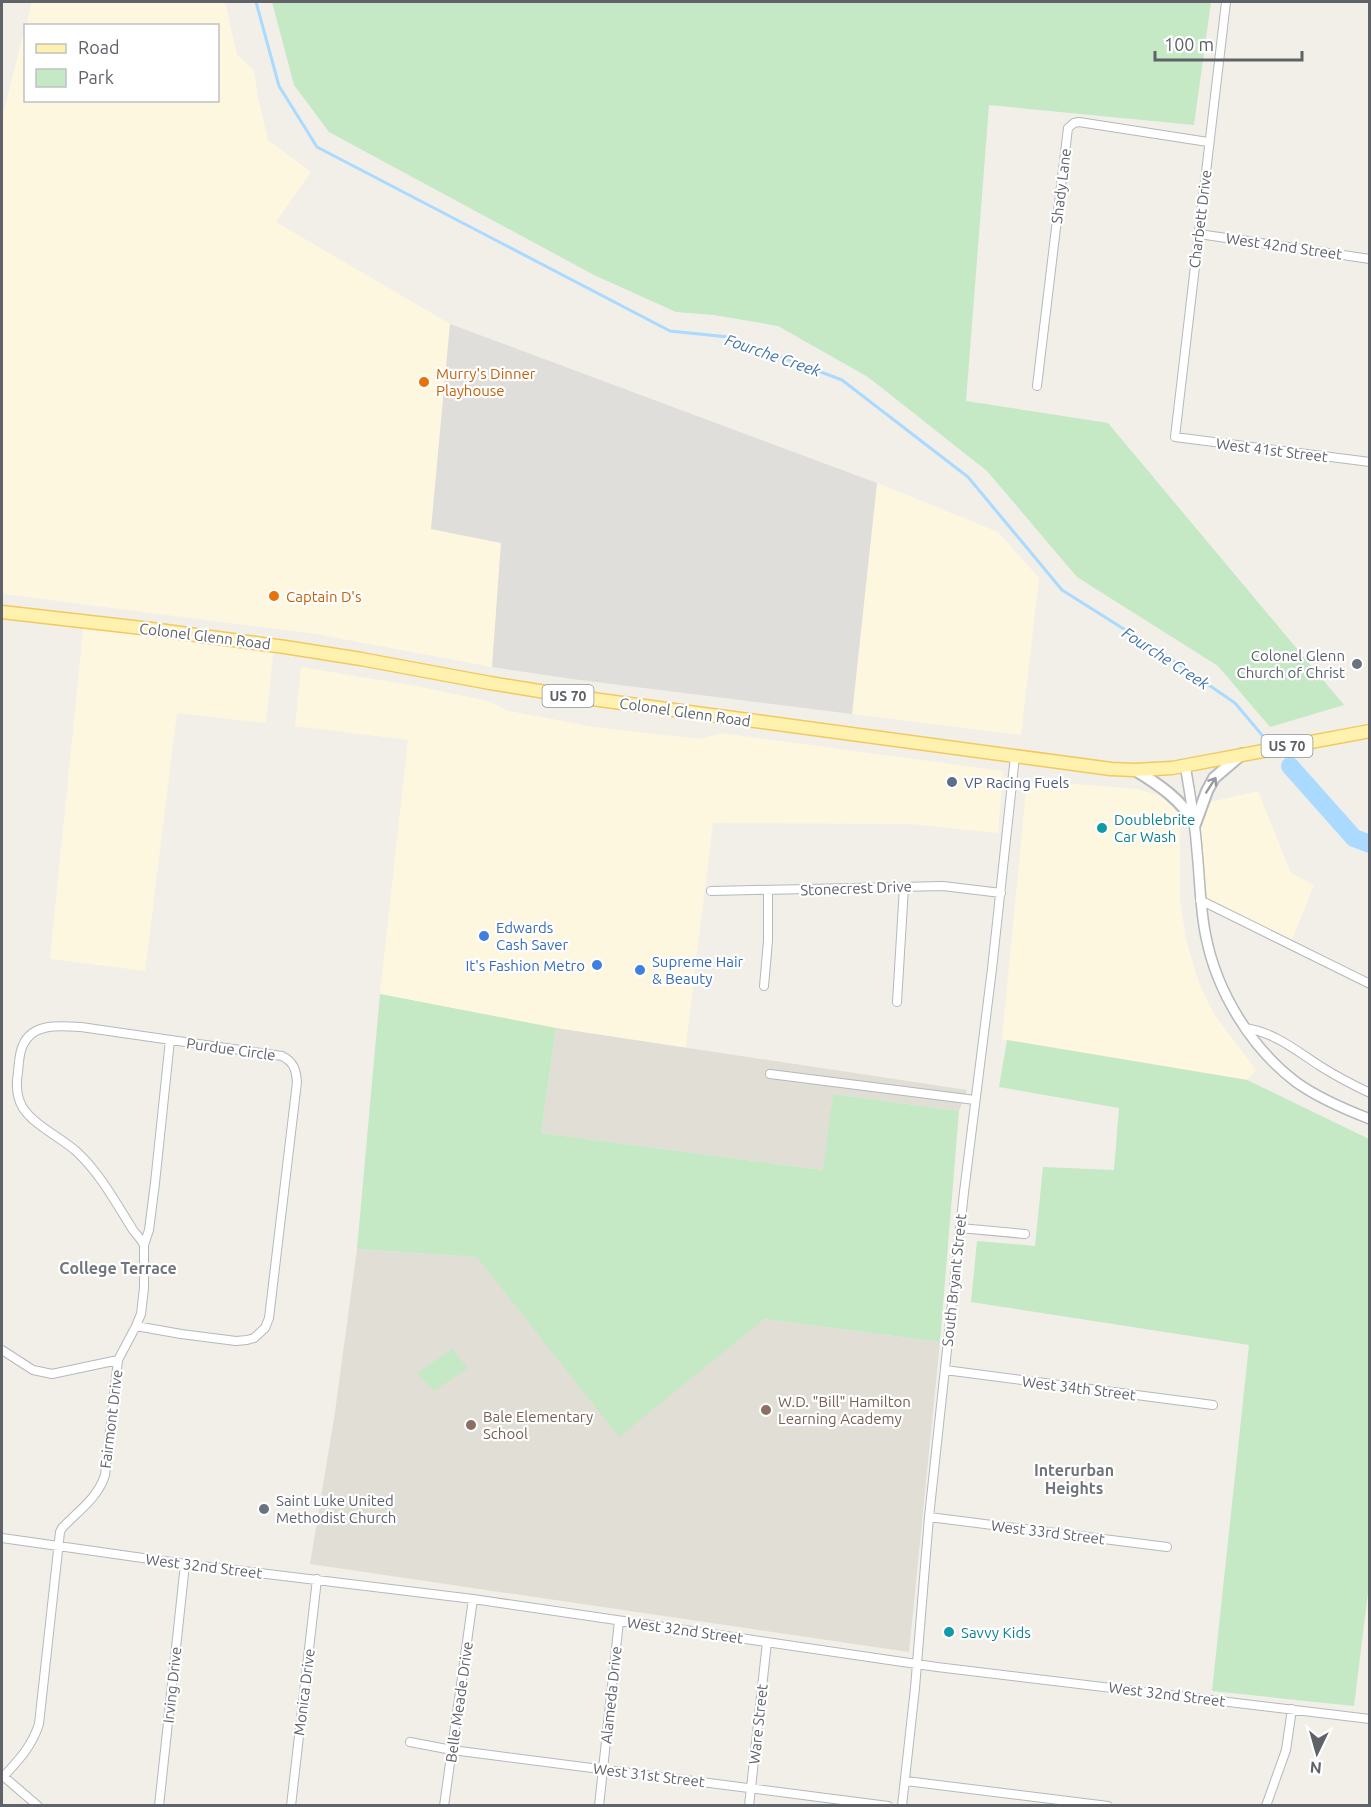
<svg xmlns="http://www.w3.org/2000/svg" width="1371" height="1807" viewBox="0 0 1371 1807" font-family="Ubuntu,sans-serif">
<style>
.commercial{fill:#fef7e0}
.industrial{fill:#e0deda}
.education{fill:#e1ded6}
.green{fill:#c5e8c5}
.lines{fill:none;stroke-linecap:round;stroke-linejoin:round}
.stream{stroke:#aadaff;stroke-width:3}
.river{stroke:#aadaff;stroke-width:18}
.minor-casing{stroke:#b5b8bc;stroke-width:10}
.tertiary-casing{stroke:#b5b8bc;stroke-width:12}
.secondary-casing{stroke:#b6babf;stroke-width:14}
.primary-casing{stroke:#f2c960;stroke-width:15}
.minor{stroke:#fff;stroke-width:8}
.tertiary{stroke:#fff;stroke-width:9}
.secondary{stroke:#fff;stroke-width:10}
.primary{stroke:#fff2af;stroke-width:12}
.oneway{stroke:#979a9d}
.food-dot{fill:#e8710a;stroke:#fff;stroke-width:2}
.worship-dot{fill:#6b7280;stroke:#fff;stroke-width:2}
.service-dot{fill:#5c6f8a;stroke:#fff;stroke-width:2}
.culture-dot{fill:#0f9aa8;stroke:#fff;stroke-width:2}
.shop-dot{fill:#3f7fe0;stroke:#fff;stroke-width:2}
.education-dot{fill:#8d6e63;stroke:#fff;stroke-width:2}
.labels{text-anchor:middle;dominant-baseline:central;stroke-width:4.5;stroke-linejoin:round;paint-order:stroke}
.shield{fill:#fff;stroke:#8f9295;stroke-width:1.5}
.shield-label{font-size:14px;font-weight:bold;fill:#5f6368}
.street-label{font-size:15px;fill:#5f6368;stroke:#fff}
.food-label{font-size:15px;fill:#c56008;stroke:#fff;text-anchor:start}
.worship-label{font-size:15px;fill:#5b616d;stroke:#fff;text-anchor:end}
.service-label{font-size:15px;fill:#4e5e75;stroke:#fff;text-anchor:start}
.culture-label{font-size:15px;fill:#0d838f;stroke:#fff;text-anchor:start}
.shop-label{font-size:15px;fill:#366cbe;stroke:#fff;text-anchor:start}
.education-label{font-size:15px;fill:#785e54;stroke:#fff;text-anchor:start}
.water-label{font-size:16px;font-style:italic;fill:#4174aa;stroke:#fff}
.neighbourhood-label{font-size:16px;font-weight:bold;fill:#70757a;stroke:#fff}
</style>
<rect width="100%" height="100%" fill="#f1efe8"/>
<path class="commercial" d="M32,2H225L237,55L254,70L258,97L268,140L311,172L276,222L450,324L431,529L501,543L492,667L310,633L2,594V119L25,27L26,100H218V26L26,25Z
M877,483L998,532L1039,578L1021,735L852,714Z
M84,621L274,645L266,723L177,713L145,971L50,959Z
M301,667L416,686L488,701L509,711L594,727L700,739L721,733L1003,771L998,833L911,824L713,823L685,1053L380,994L408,740L295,726Z
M1027,780L1137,789L1162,796L1180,815V900L1186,940L1199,983L1214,1014L1256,1070L1247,1080L1002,1039Z
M1258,791L1291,873L1314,885L1290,945L1200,900L1195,824L1201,804Z"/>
<path class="industrial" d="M450,324L877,483L852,714L572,679L492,667L501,543L431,529Z"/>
<path class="education" d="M556,1028L967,1090L959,1111L833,1094L824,1170L541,1133Z
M357,1249L477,1257L764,1319L940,1342L909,1652L310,1564L335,1412Z"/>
<path class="green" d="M272,2H1211L1194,125L989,105L966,401L1108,423L1344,705L1270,727L1218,666L1077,577L987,471L868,377L778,326L714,315L676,312L594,275L329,132L294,85Z
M380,994L556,1028L541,1133L823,1170L833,1094L959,1111L940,1342L764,1319L619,1437L477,1257L357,1249Z
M1007,1040L1247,1080L1369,1139L1370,1576L1354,1706L1212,1691L1249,1345L971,1302L977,1241L1035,1246L1043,1167L1114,1170L1119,1108L999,1087Z
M452,1349L468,1368L434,1391L417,1373Z"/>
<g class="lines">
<path class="stream" d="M256,2L279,86L317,147L670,331L728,337L842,380L968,477L1062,590L1165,655L1235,703L1262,735"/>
<path class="river" d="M1290,766L1354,838L1370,844"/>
<defs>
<path id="minor" d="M1226,2L1175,437L1370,462
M1199,234L1370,259
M1037,386L1068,128L1074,123L1079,122L1208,142
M711,891L943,886L1001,893
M1200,900L1370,984
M764,986L768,941V891
M897,1002L904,887
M1245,1028C1274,1032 1297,1051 1320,1066C1336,1076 1353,1085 1370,1093
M770,1074L975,1100
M960,1228L1025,1234
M136,1326L181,1334L236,1341L247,1340L254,1338L265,1328L269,1318L297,1082C296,1070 294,1062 282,1056L81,1027C62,1026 33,1022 23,1045C19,1053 19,1063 18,1072C16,1084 16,1097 23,1108C34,1125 60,1137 76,1151C100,1173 116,1203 133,1230C137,1235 141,1239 144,1245
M2,1350L33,1370L52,1374L118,1360
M945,1370L1213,1405
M929,1517L1167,1547
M2,1538L185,1564L473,1599L937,1667L1370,1719
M410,1742L452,1750L888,1806
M2,1775L38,1806
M3,1777C19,1760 32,1746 39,1724L60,1532L62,1528C78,1511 98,1498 105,1475L118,1360L136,1326L141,1314L144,1288V1245L149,1230L155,1183L170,1040
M906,1781L1108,1806
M159,1806L185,1564
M291,1806L317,1579
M444,1806L473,1599
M599,1806L619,1621
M749,1806L767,1642
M902,1806L915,1688L929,1517L964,1192L992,969L1015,756
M1266,1806L1286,1750L1292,1709"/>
<path id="tertiary" d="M1185,765C1190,793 1195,822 1197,851C1200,880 1200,909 1206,937C1217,992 1251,1048 1296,1082C1318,1098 1344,1109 1370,1119"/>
<path id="secondary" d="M1135,770C1158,784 1182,800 1195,824
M1195,824L1207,791L1214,778L1242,754"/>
<path id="primary" d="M2,612L151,629L285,647L361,659L490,683L570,696L1111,769L1135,770L1172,768L1370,731"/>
</defs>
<use href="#minor" class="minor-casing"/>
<use href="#tertiary" class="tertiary-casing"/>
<use href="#secondary" class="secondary-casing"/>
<use href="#primary" class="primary-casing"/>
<use href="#minor" class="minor"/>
<use href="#tertiary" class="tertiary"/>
<use href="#secondary" class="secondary"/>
<use href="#primary" class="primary"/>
</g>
<defs><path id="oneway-shaft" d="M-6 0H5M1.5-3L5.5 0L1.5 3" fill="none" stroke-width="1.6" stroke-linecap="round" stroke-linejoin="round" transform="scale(1.5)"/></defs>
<use class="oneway" href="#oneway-shaft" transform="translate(1211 785) rotate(-57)"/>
<g class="food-dot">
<circle cx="424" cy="382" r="6"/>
<circle cx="274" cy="596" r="6"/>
</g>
<g class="worship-dot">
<circle cx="1357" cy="664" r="6"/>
<circle cx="264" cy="1509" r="6"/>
</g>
<circle class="service-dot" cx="952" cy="782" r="6"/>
<g class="culture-dot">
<circle cx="1102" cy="828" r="6"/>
<circle cx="949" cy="1632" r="6"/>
</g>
<g class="shop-dot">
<circle cx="484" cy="936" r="6"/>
<circle cx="597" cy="965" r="6"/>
<circle cx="640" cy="970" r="6"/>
</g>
<g class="education-dot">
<circle cx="766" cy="1410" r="6"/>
<circle cx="471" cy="1425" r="6"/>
</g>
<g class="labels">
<g class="shield">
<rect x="542.5" y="685" width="51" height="22" rx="4.5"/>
<rect x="1261.5" y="735" width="51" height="22" rx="4.5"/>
</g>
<g class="shield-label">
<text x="568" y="696">US 70</text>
<text x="1287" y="746">US 70</text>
</g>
<g class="street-label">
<text transform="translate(1061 186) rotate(-83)">Shady Lane</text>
<text transform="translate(1200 219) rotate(-83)">Charbett Drive</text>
<text transform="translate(1284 246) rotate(8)">West 42nd Street</text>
<text transform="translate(1272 450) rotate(7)">West 41st Street</text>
<text transform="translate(205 636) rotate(7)">Colonel Glenn Road</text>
<text transform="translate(685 712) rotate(8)">Colonel Glenn Road</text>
<text transform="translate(856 888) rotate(-2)">Stonecrest Drive</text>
<text transform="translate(231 1049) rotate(8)">Purdue Circle</text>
<text transform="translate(954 1280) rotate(-84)">South Bryant Street</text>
<text transform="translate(1079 1388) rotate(7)">West 34th Street</text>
<text transform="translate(111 1419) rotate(-83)">Fairmont Drive</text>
<text transform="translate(1048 1532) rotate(7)">West 33rd Street</text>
<text transform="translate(204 1566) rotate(7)">West 32nd Street</text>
<text transform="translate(685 1630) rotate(8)">West 32nd Street</text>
<text transform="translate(172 1685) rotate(-84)">Irving Drive</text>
<text transform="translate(304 1692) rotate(-83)">Monica Drive</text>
<text transform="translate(1167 1694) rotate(7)">West 32nd Street</text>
<text transform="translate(611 1695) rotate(-84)">Alameda Drive</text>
<text transform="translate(459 1702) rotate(-82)">Belle Meade Drive</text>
<text transform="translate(758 1724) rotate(-84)">Ware Street</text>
<text transform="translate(649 1775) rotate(7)">West 31st Street</text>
</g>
<g class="food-label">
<text x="436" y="373">Murry's Dinner<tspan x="436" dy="17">Playhouse</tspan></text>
<text x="286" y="596">Captain D's</text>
</g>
<g class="worship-label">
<text x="1345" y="655">Colonel Glenn<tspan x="1345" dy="17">Church of Christ</tspan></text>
<text x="276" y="1500" text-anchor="start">Saint Luke United<tspan x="276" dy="17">Methodist Church</tspan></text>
</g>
<g class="service-label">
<text x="964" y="782">VP Racing Fuels</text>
</g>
<g class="culture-label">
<text x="1114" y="819">Doublebrite<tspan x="1114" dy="17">Car Wash</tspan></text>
<text x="961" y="1632">Savvy Kids</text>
</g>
<g class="shop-label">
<text x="496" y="927">Edwards<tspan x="496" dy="17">Cash Saver</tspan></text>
<text x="652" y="961">Supreme Hair<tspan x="652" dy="17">&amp; Beauty</tspan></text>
<text x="585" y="965" text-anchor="end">It's Fashion Metro</text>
</g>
<g class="education-label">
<text x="778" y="1401">W.D. "Bill" Hamilton<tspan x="778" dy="17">Learning Academy</tspan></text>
<text x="483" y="1416">Bale Elementary<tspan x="483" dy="17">School</tspan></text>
</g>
<g class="water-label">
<text transform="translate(773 355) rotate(19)">Fourche Creek</text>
<text transform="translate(1166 658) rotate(33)">Fourche Creek</text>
</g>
<g class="neighbourhood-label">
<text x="118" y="1268">College Terrace</text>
<text x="1074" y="1470">Interurban<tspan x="1074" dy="18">Heights</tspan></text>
</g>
</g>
<rect width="1371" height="1807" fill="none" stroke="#5f6368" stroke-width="6"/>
<rect x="24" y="24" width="195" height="78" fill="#ffffff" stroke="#bfc1c3" stroke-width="1.5"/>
<rect x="36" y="44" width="30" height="9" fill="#fff2af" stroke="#bfc1c3" stroke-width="1.5"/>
<text x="78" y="54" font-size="18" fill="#5f6368">Road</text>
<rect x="36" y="69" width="30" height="18" fill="#c5e8c5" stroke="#bfc1c3" stroke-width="1.5"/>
<text x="78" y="84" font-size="18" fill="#5f6368">Park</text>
<g transform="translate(1317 1753) rotate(185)" stroke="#ffffff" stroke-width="4.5" paint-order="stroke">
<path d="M0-4.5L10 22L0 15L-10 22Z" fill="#5f6368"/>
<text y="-9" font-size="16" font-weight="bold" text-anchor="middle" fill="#5f6368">N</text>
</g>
<path d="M1155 51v9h147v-9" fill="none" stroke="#5f6368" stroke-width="3"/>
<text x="1164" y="51" font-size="18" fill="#5f6368" stroke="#ffffff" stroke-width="4.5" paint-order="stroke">100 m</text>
</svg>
